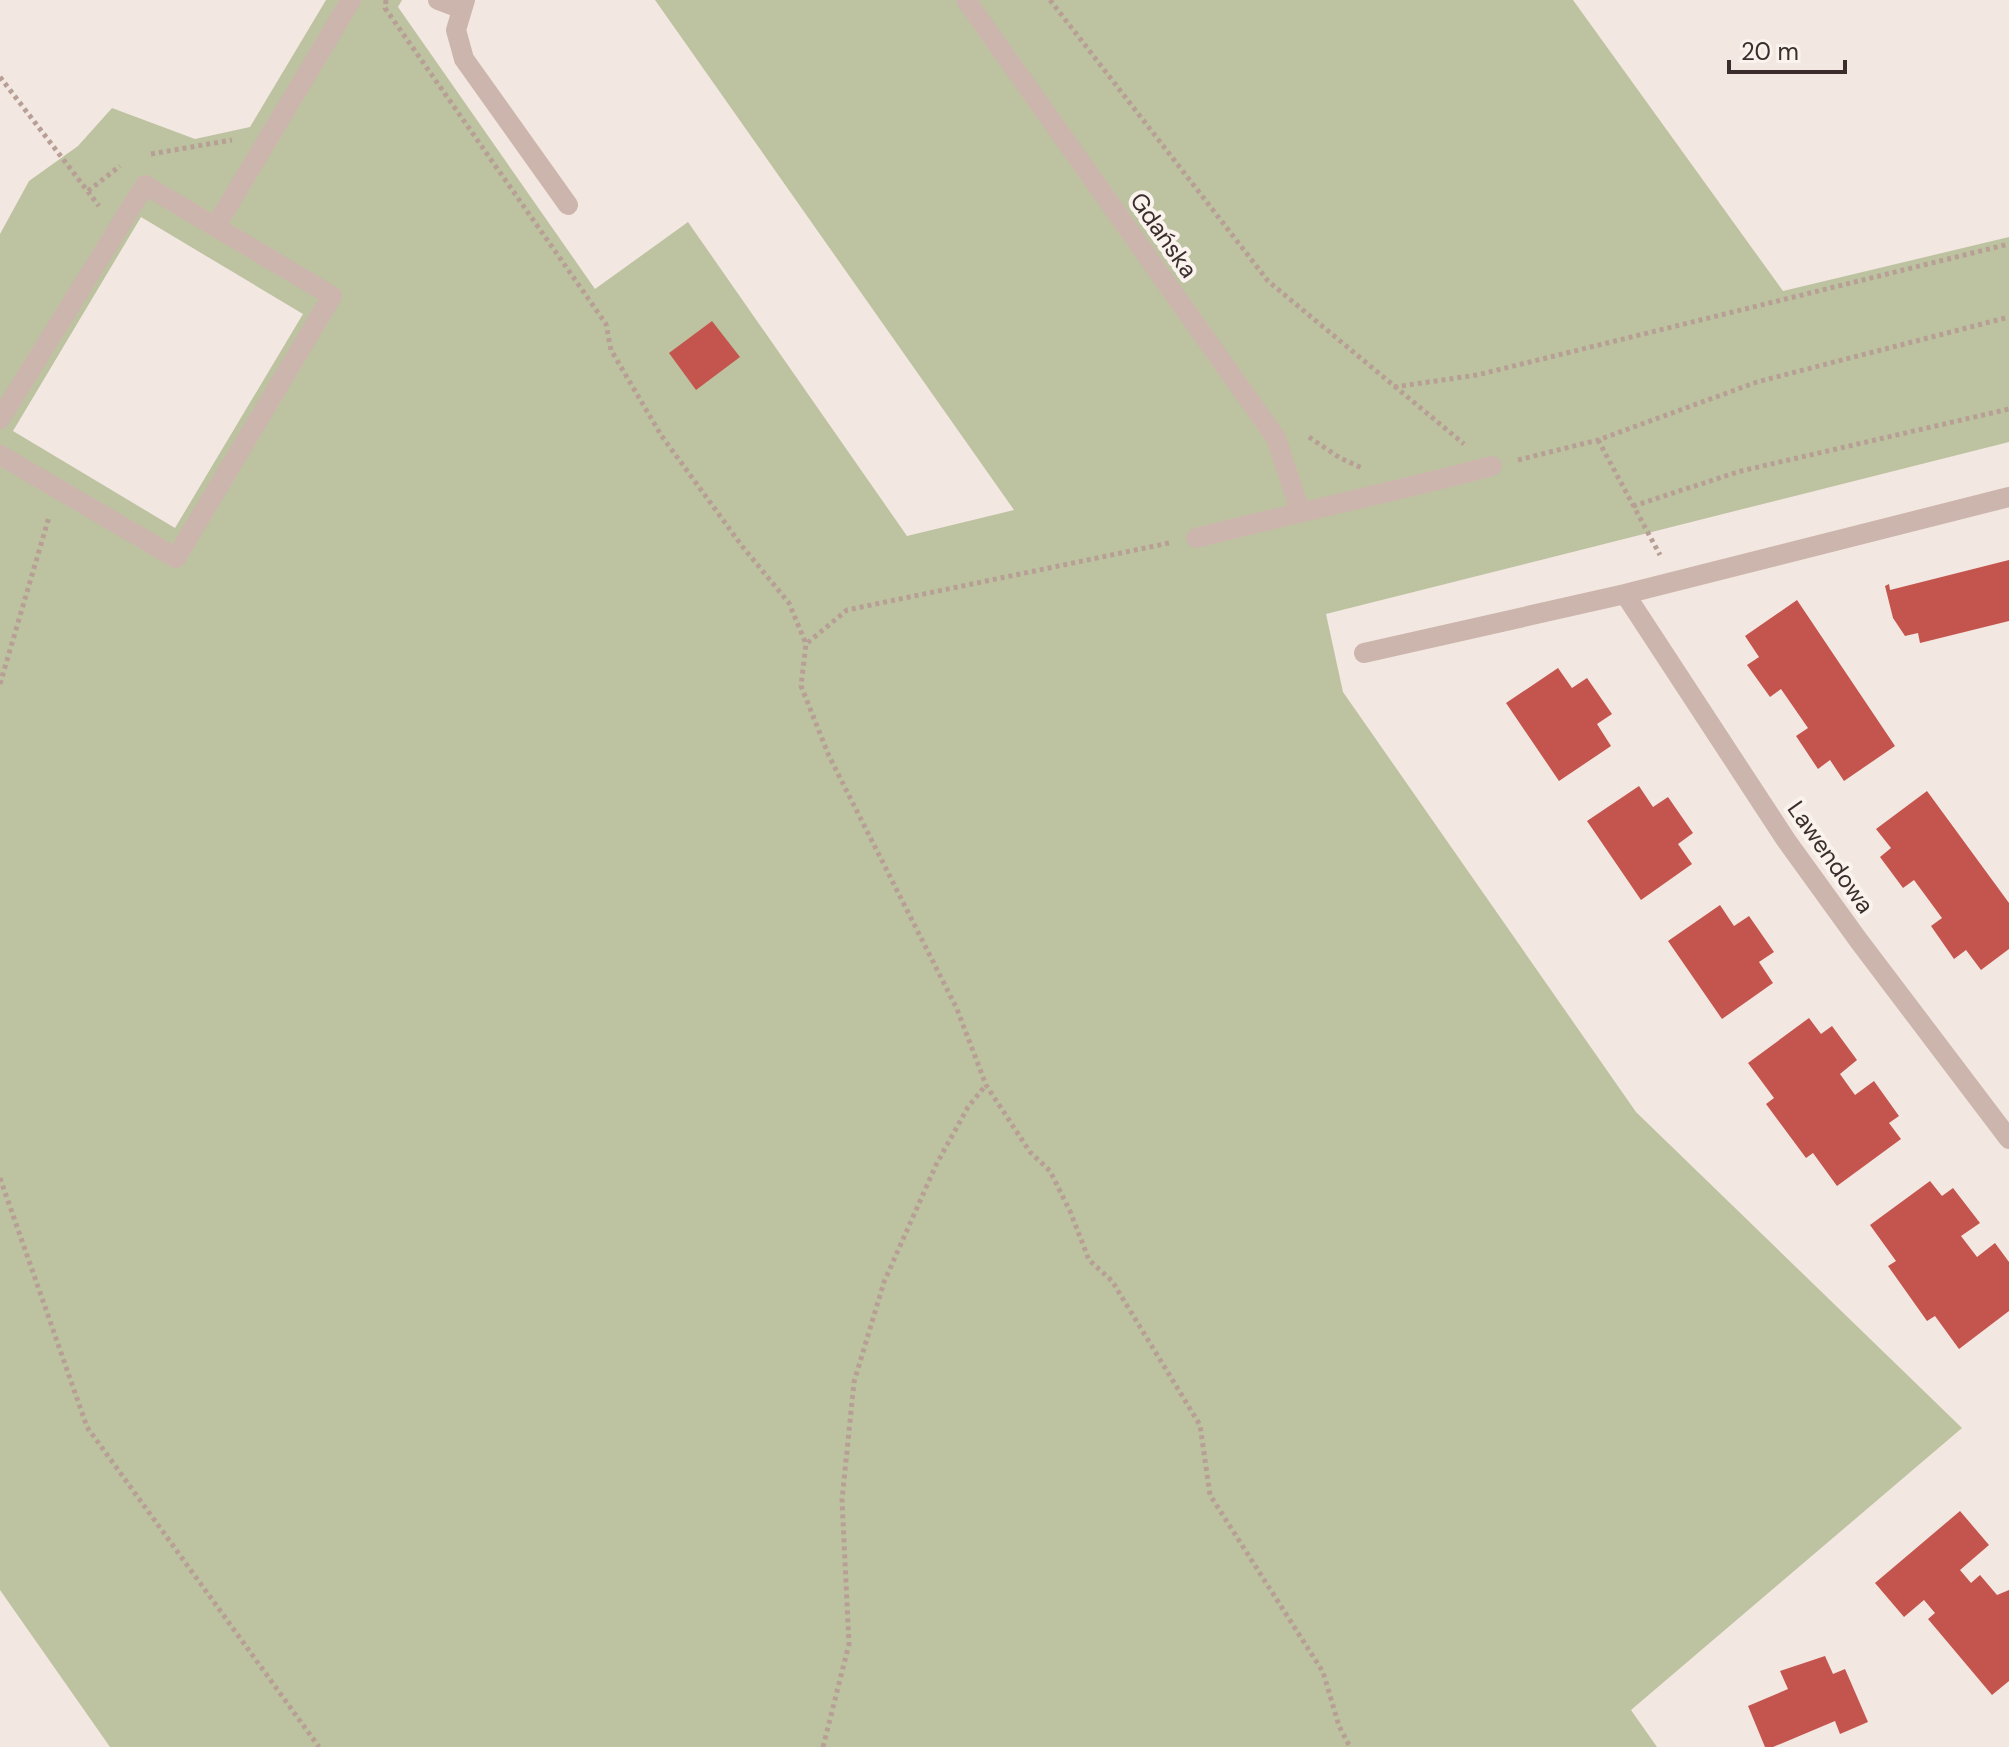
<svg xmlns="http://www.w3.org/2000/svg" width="2009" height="1747" viewBox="0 0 2009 1747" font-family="'DM Sans',sans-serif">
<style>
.green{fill:#bdc3a0;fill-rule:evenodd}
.building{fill:#c4554e}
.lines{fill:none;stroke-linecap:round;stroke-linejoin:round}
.path{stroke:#b89f96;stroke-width:5;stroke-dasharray:4 4;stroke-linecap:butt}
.minor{stroke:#ccb5ac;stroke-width:20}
.labels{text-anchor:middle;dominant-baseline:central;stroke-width:8;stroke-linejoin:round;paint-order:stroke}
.street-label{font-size:24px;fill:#3a2d2b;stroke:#faf2ed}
</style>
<rect width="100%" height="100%" fill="#f3e7e1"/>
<path class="green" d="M326,0H402L398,7L595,289L688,222L907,536L1014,510L655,0H1573L1783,291L2009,237V442L1326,614L1343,692L1636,1112L1962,1428L1631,1710L1657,1747H110L0,1590V234L29,181L78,146L112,108L195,139L250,127ZM141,217L303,314L175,528L13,431Z"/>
<path class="building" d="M712,321L740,357L696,390L669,353Z
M2009,560V621L1920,643L1918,633L1905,636L1893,618L1885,586L1889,584L1890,590Z
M1797,600L1895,746L1844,781L1830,760L1818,769L1796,736L1808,728L1781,689L1770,697L1747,665L1759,657L1745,636Z
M1558,668L1572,688L1587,678L1612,714L1597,724L1611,746L1559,781L1506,703Z
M1639,786L1653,807L1668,797L1693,833L1678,844L1692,864L1641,900L1587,821Z
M1927,791L2009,903V949L1981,970L1966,950L1954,959L1931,926L1942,918L1914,880L1903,888L1880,857L1891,848L1876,829Z
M1720,905L1734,926L1749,916L1774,952L1759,962L1773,983L1722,1019L1668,941Z
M1809,1018L1821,1034L1832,1026L1857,1060L1840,1074L1855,1095L1874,1081L1899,1116L1889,1123L1901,1139L1837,1186L1813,1153L1806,1158L1766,1104L1774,1098L1748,1063Z
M1930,1181L1942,1196L1953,1188L1980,1223L1961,1236L1977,1257L1995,1243L2009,1262V1311L1959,1349L1935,1316L1927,1321L1888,1266L1896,1261L1870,1225Z
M1960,1511L1989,1545L1960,1570L1971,1583L1980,1575L1997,1595L2009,1590V1681L1992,1695L1928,1619L1935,1613L1924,1600L1904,1617L1875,1583Z
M1825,1656L1833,1674L1845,1669L1868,1722L1840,1734L1835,1721L1773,1747H1765L1748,1706L1788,1689L1780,1671Z"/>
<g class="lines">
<path class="path" d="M386,0L385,8L606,324L611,350L661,435L742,546L789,603L806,644
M1050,0L1268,281L1464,444
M0,77L99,206
M151,154L232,140
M88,191L120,166
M1394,387L1477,375L2009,244
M1309,437L1340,458L1362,468
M1598,440L1660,555
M1518,460L1598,440L1757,382L2009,317
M1633,506L1741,471L2009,409
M1169,543L847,610L806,644L801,686L829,756L957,1009L986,1085L1030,1152L1050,1171L1070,1211L1089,1260L1112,1281L1200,1425L1210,1495L1323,1672L1339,1726L1350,1747
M0,684L49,517
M0,1178L87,1427L319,1747
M823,1747L849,1644L842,1500L854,1382L884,1282L936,1165L968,1107L986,1085"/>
<path class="minor" d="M438,0L462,9
M465,0L456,30L464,59L568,205
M966,0L1276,438L1300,511
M216,226L351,0
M0,419L145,185L332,296L176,558L0,455
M1196,538C1294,513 1394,492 1492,466
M1625,594L1786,840L1859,941L2009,1139
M1364,653L1625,594L2009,497"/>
</g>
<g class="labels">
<g class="street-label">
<text transform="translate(1164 235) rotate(55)">Gdańska</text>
<text transform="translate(1831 857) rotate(55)">Lawendowa</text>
</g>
</g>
<path d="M1729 60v12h116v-12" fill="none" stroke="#3a2d2b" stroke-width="4"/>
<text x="1741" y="60" font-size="24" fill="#3a2d2b" stroke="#faf2ed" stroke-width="6" paint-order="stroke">20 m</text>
</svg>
